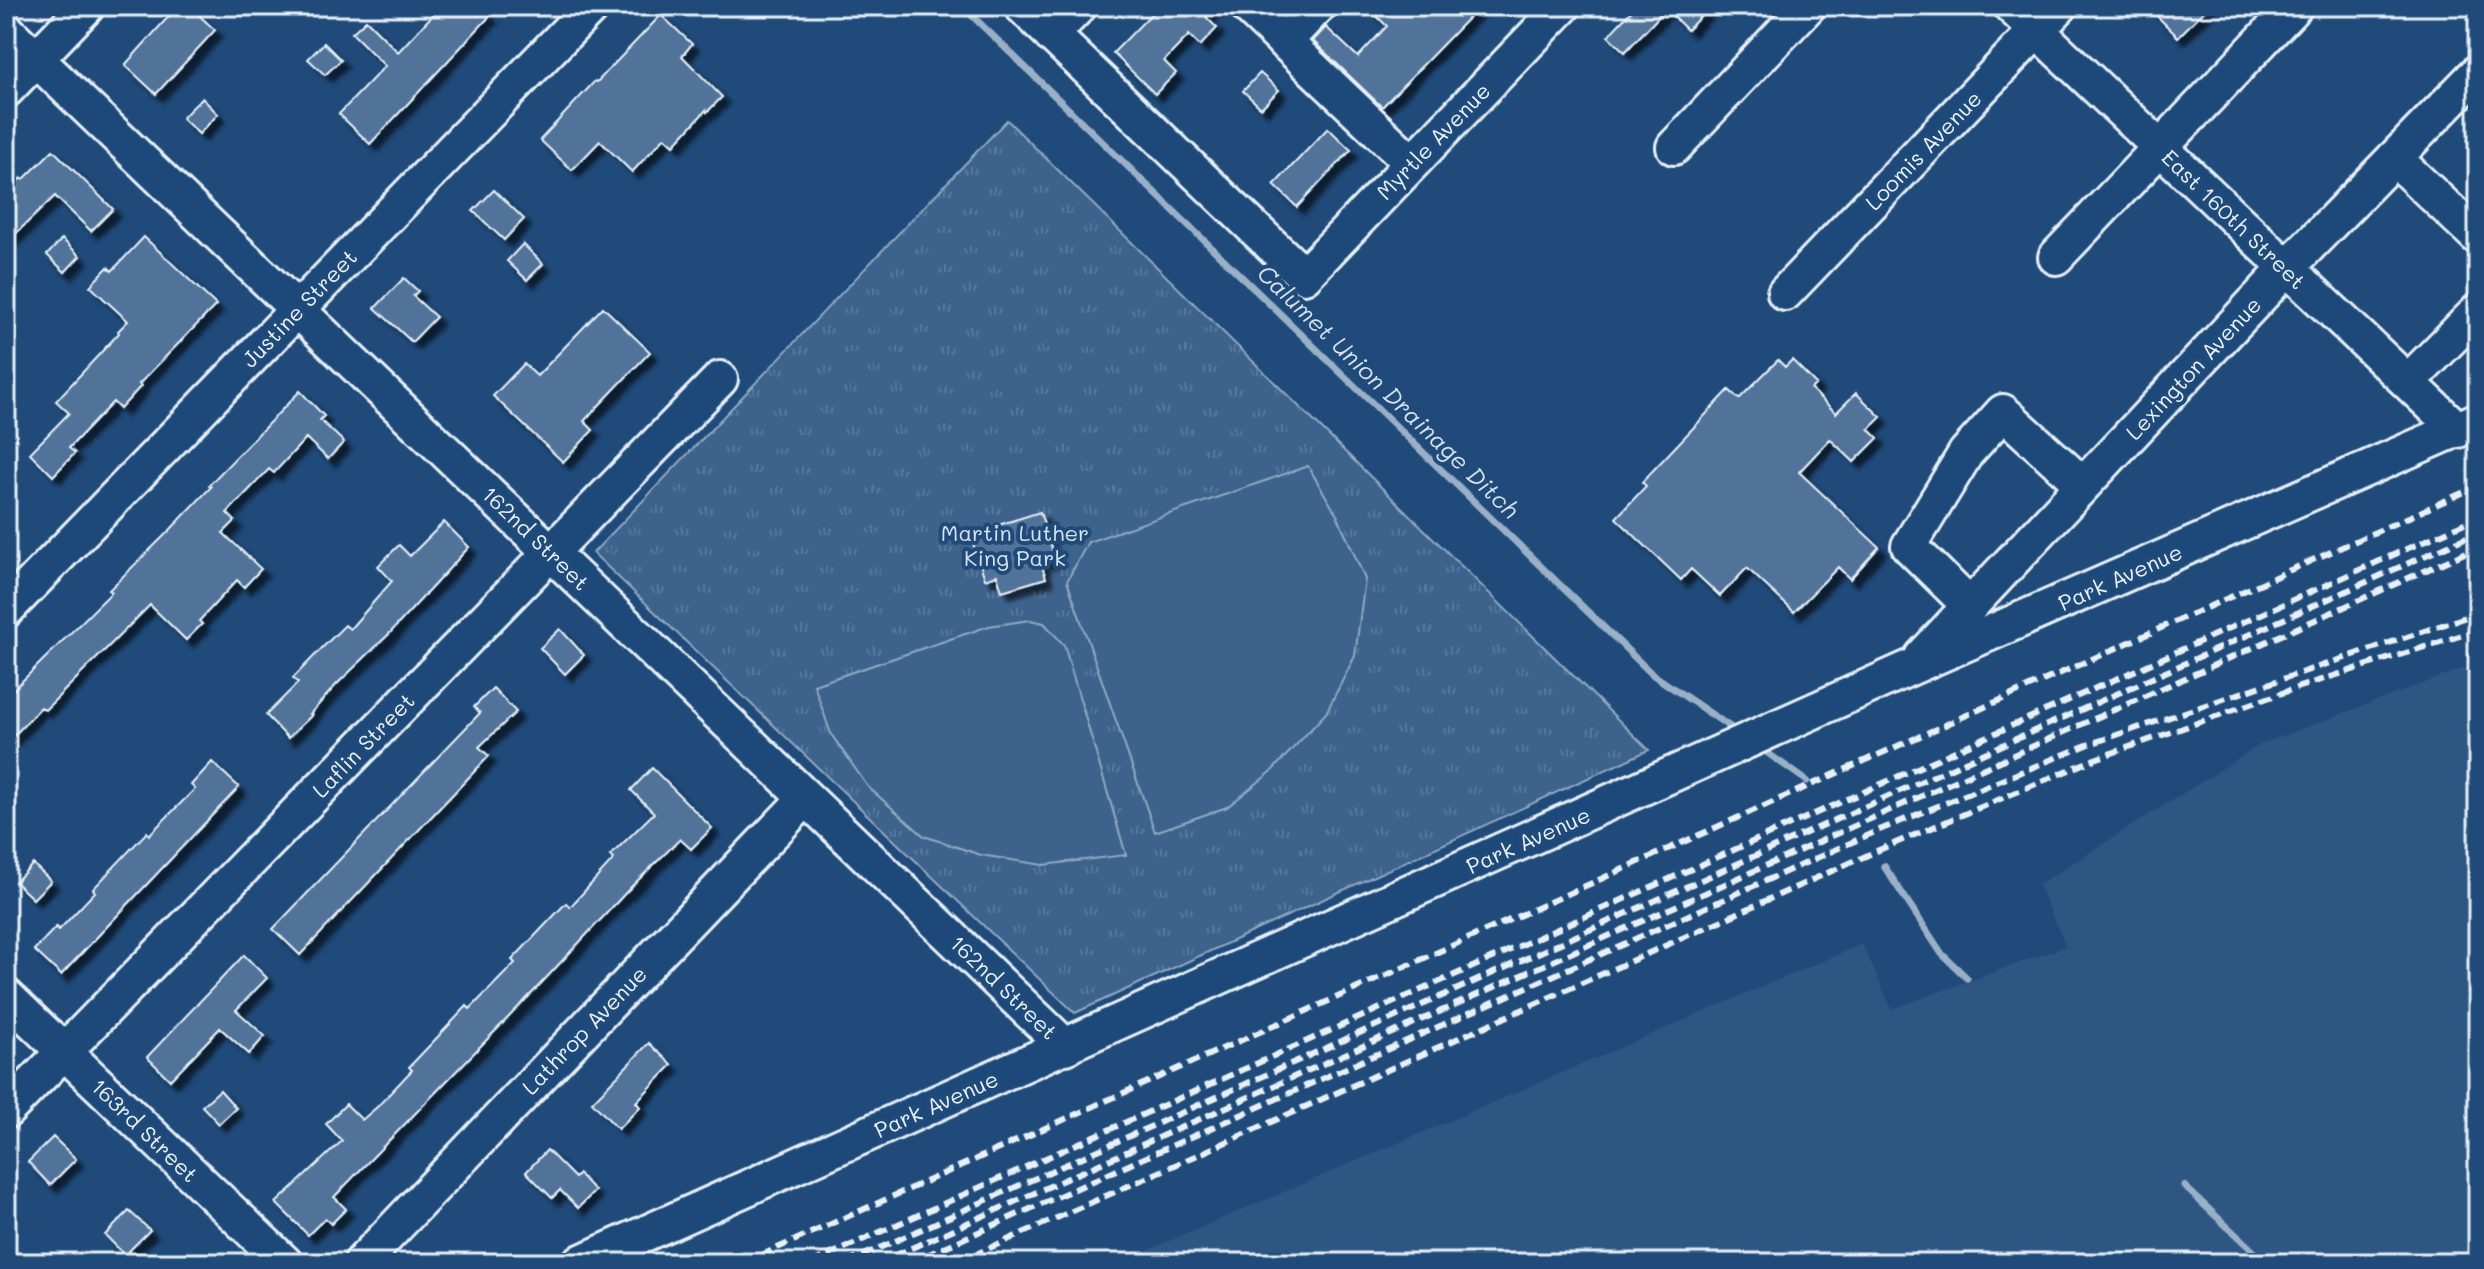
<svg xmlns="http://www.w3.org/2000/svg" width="2484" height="1269" viewBox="0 0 2484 1269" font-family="Mali,sans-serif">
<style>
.built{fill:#2e5683}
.grass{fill:url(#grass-tufts);stroke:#92aac2;stroke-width:2}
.pitch{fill:#3c628c;stroke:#92aac2;stroke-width:2}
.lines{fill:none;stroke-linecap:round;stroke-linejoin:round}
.stream{stroke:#9ab0c7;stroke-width:7}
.building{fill:#517399;stroke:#e8f1f8;stroke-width:2;filter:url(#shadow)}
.minor-casing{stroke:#e8f1f8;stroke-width:40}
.minor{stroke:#1f4a7a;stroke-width:34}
.rail{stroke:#e8f1f8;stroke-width:6;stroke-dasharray:12 6;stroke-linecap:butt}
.labels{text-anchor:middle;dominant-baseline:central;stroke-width:8;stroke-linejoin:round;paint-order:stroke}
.street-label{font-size:22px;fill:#e8f1f8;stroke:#1f4a7a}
.park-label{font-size:22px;fill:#d7e3ed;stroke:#1f4a7a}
.water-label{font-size:24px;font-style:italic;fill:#d4e1ec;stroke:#1f4a7a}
</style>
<defs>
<pattern id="grass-tufts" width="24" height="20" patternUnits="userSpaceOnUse" patternTransform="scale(2)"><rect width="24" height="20" fill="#3c628c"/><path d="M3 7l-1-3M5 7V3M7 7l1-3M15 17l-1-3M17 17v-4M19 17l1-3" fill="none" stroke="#58799d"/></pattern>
<filter id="shadow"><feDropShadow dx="7" dy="7" stdDeviation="2" flood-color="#0009"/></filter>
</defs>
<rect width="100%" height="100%" fill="#1f4a7a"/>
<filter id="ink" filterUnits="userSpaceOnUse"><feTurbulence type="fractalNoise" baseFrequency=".0125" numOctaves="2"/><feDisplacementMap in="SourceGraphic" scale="16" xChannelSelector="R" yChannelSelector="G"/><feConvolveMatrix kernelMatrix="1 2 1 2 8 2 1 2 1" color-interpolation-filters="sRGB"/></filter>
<g filter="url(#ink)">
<path class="built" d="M2478,663V1263H1118L1862,944L1892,1009L2066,946L2038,885L2261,744Z"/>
<path class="grass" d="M1007,120L1649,750L1075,1013L593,553Z"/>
<path class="pitch" d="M1308,466L1338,517L1365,579L1355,656L1326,713L1271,772L1227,807L1155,832L1067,581L1088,542Z
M1030,620L1044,623L1064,645L1126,855L1043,865L981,855L924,836L868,787L831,734L814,685L989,626Z"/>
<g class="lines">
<path class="stream" d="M962,6L1652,674L1739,733
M1759,747L1807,781
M1884,866L1942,954L1967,978
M2184,1186L2266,1263"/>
</g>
<path class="building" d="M178,6H189L215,30L156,94L125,65Z
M441,6H479L490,16L370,144L339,114L385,66L352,33L366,20L398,52Z
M1159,6H1216L1206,17L1217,28L1200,46L1189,35L1164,61L1176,73L1155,94L1113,53Z
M1366,6H1480L1382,107L1313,41L1326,27L1358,57L1387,26Z
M1636,6H1711L1687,30L1666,9L1625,52L1608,36Z
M2147,6H2209L2178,37Z
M661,15L692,44L682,56L722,97L707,112L706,110L674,145L665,137L632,172L600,141L572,170L540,140L595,81L597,82Z
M324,43L341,60L325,75L308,59Z
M1260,73L1279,90L1261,108L1243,91Z
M202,98L218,114L199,134L182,118Z
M1328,128L1351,150L1297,207L1274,185Z
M53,150L113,209L91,231L55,196L6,243V193L21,178L23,180Z
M494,190L524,219L504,240L473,211Z
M144,237L216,305L139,384L141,386L120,409L113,402L69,448L75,453L53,476L30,453L69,413L56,401L119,333L118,331L128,321L90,286L108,267L112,271Z
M62,239L80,256L65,272L47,255Z
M523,244L543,264L527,280L507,261Z
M404,278L418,291L413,296L436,317L412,342L375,308Z
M603,307L650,352L584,421L593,430L563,462L493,396L524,364L537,376Z
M1778,360L1785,367L1792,360L1816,384L1811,389L1836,413L1856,393L1881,417L1869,429L1878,438L1854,462L1830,439L1799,472L1879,547L1850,579L1838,567L1794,612L1747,568L1720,596L1691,569L1681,580L1616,518L1646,486L1642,482L1729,390L1739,399Z
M300,391L324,416L320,420L344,442L328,459L306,438L274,473L269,469L227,513L235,521L223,533L261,569L244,587L237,580L199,621L202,624L186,640L150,605L45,710L41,707L6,744V697L112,592L109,590L171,529L211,487L209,485Z
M1040,512L1055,559L1041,563L1046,578L1002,591L997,575L985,579L970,534Z
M444,522L469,547L389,634L337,684L310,714L312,715L288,738L266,715L298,683L293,678L323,647L345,625L350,629L392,581L378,566L399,545L410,556Z
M560,629L584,655L565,674L540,648Z
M493,688L516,712L479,747L489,756L300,955L273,929L480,713L474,707Z
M212,762L239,787L61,975L34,950L56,927L59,930L95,892L93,889L147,832L149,835L195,789L191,785Z
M652,768L712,828L691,849L680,839L631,887L534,991L334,1197L346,1209L331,1224L325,1218L308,1235L276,1203L342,1141L326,1124L346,1104L362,1120L377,1107L412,1070L409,1067L431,1044L467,1006L470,1009L515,963L512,960L566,903L570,907L614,859L610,856L654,813L631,790Z
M33,864L51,881L33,899L15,882Z
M244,955L267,978L236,1010L265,1036L249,1054L220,1028L170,1080L147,1057Z
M649,1043L672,1065L636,1102L640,1107L618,1129L592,1102Z
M220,1090L236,1108L219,1124L202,1106Z
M53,1137L76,1159L50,1185L28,1162Z
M547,1150L575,1178L579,1174L595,1191L578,1208L560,1190L552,1198L526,1172Z
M129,1211L150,1230L125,1255L105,1235Z"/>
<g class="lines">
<defs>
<path id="minor" d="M1022,6L1304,276L1563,6
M1247,6L1412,163
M2011,6L2458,430
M6,30L1066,1047
M1051,35L1079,6
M1284,42L1318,6
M6,90L87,6
M1674,147L1808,6
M2394,158L2478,237
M2056,257L2295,6
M1785,293L2060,6
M2408,382L2478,311
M1970,606L1909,546L1966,453L2003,412L2083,485
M6,610L592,6
M1922,657L2286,269L2478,72
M6,996L285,1263
M6,1111L720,379
M361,1263L806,798
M579,1263L1912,667L2478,420"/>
</defs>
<use href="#minor" class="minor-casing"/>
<use href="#minor" class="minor"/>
<path class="rail" d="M744,1263L2478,486
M811,1263L2478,517
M846,1263L2478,532
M878,1263L2478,547
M909,1263L1877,831L2087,745L2478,613
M956,1263L1879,850L2095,759L2299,687L2478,630"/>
</g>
</g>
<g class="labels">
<g class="street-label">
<text transform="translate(1433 141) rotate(-46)">Myrtle Avenue</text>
<text transform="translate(1923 150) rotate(-46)">Loomis Avenue</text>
<text transform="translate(2234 219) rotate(44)">East 160th Street</text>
<text transform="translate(299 308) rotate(-46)">Justine Street</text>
<text transform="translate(2193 368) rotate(-47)">Lexington Avenue</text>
<text transform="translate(536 538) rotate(44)">162nd Street</text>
<text transform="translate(2120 577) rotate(-24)">Park Avenue</text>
<text transform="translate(363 745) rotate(-46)">Laflin Street</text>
<text transform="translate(1528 840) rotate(-24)">Park Avenue</text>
<text transform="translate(1004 987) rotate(44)">162nd Street</text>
<text transform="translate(584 1030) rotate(-46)">Lathrop Avenue</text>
<text transform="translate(936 1104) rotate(-24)">Park Avenue</text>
<text transform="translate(145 1130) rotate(44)">163rd Street</text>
</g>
<g class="park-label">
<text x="1015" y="532">Martin Luther<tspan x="1015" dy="25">King Park</tspan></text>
</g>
<g class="water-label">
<text transform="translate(1389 391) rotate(44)">Calumet Union Drainage Ditch</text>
</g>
</g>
<rect width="2484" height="1269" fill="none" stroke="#1f4a7a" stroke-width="32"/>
<rect x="16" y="16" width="2452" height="1237" fill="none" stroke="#e8f1f8" stroke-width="3" filter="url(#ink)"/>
</svg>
